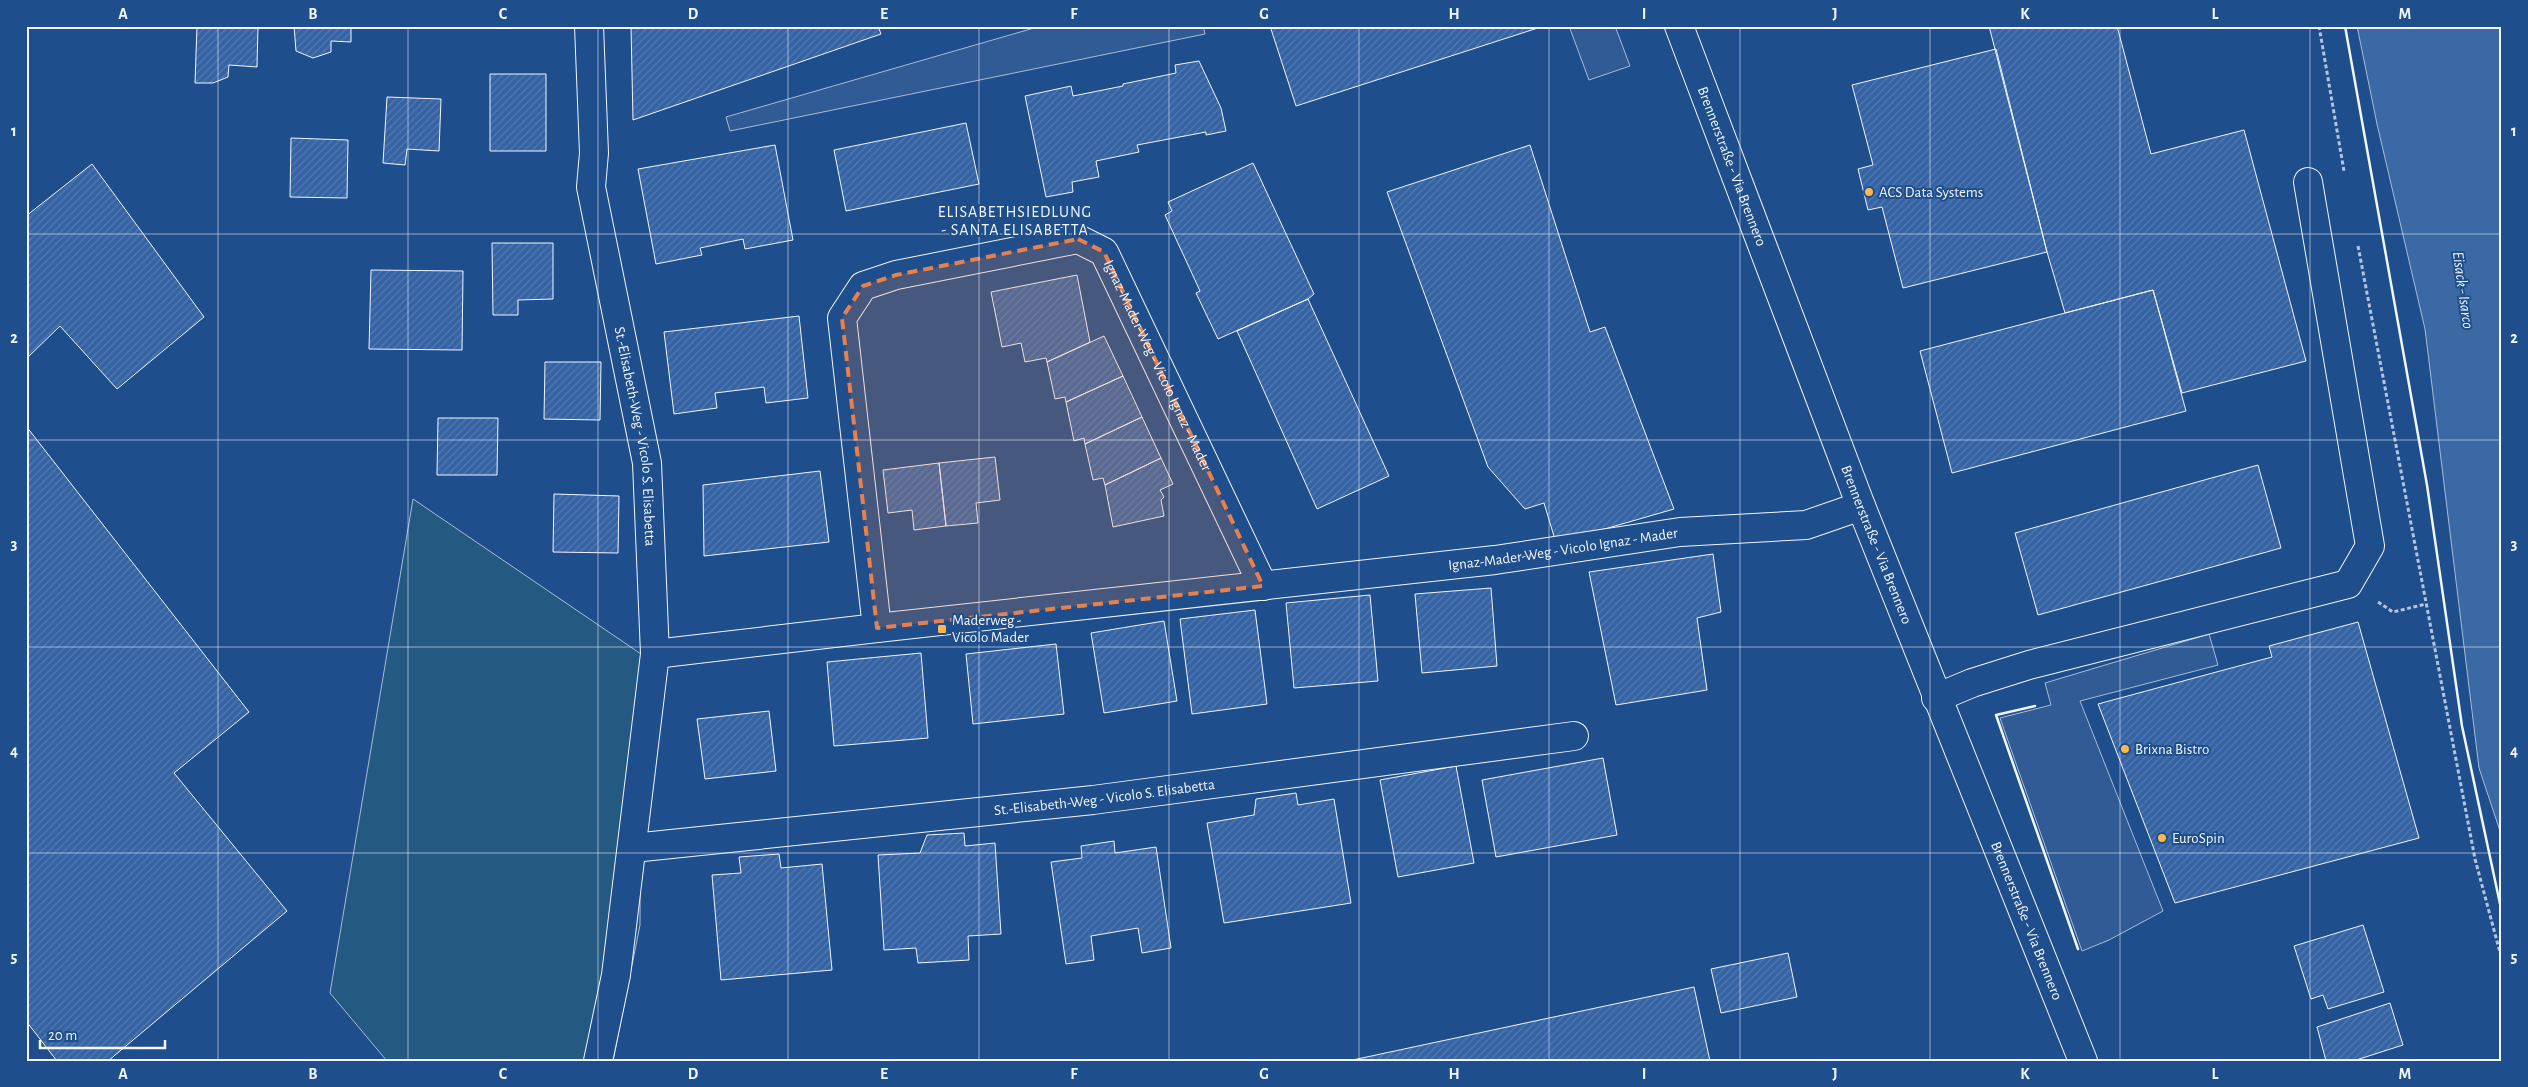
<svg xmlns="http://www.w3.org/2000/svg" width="2528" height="1087" viewBox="0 0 2528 1087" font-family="'Alegreya Sans',sans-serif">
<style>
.grass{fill:#245a82;stroke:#a8bbd7}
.parking{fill:#305b95;stroke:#a8bbd7}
.water{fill:#3b69a3;stroke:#a8bbd7}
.building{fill:url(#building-hatch);stroke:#f2f6ff}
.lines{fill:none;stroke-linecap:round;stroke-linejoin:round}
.minor-casing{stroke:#f2f6ff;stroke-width:30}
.major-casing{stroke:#f2f6ff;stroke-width:30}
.path{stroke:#b3c4dc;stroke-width:3;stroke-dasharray:4 2.5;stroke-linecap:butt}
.minor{stroke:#1f4e8c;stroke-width:28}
.major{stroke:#1f4e8c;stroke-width:28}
.wall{stroke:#f2f6ff;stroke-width:2.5}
.marked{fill:#ea8049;fill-opacity:0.2;stroke:#ea8049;stroke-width:4;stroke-dasharray:10 6;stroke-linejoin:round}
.grid{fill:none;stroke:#f2f6ff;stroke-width:1;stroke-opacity:0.55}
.poi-dot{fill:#ffb74d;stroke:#1f4e8c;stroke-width:2}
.labels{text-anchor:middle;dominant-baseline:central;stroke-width:4;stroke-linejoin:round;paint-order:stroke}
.street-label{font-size:15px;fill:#f2f6ff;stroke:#1f4e8c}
.poi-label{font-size:15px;fill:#f2f6ff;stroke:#1f4e8c;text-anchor:start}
.neighbourhood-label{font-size:16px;letter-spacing:1px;fill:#f2f6ff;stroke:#1f4e8c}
.water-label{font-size:16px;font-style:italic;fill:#f2f6ff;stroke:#1f4e8c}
.neatline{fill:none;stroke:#f2f6ff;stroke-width:2}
.grid-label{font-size:16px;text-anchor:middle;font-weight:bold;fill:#f2f6ff}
</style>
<defs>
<pattern id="building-hatch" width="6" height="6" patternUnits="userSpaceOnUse" patternTransform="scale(1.25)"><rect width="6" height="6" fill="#3563a3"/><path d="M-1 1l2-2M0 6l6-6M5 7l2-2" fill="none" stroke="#537ab1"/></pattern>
</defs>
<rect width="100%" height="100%" fill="#1f4e8c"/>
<path class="grass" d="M413,499L641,654L640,925L613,1061H387L330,993Z"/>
<path class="parking" d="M1041,26H1203L1205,34L730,131L726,117Z
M1569,26H1615L1630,66L1589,80Z
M2209,634L2218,665L2080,701L2163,911L2109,940L2082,951L2000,718L2051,705L2045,683Z"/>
<path class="water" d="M2357,26H2502V837L2479,768L2425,329L2377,124Z"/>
<path class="building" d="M197,26H258L257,67L229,65L228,77L213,83H195Z
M294,26H351V42L331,41V52L313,58L296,51Z
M631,26H878L881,34L633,120Z
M1270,26H1544L1296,106Z
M1989,26H2117L2151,154L2244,130L2306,361L2182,393L2153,290L2065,313L2047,252Z
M1996,49L2047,252L1903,288L1882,207L1868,210L1858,169L1873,165L1852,85Z
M1199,61L1221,108L1226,131L1206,135V132L1137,145L1139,152L1096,161L1099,177L1072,182L1073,192L1046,197L1025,96L1071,86L1073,96L1123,86V84L1176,73L1175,65Z
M490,74H546V151H490Z
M387,97L441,99L439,151L407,149L405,165L383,163Z
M966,123L979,184L846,211L834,150Z
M291,138L348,140L347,198L290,197Z
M775,145L793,240L745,249L743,239L700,248L702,255L656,264L638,169Z
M1530,145L1590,332L1605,327L1674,509L1556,543L1544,503L1525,509L1488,467L1387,192Z
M1253,163L1314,294L1308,299L1218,339L1196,293L1200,291L1165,215L1172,211L1168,202Z
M92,164L204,317L117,389L60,326L26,359V216Z
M492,243H553V299L518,300V315H493Z
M371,270L463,271L462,350L369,349Z
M1077,275L1090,342L1047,362L1046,358L1025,362L1021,343L1002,347L991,292Z
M2153,290L2186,411L1952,473L1920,351Z
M1308,299L1389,476L1317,509L1237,331Z
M799,316L808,398L766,403L764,387L715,393L717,408L674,414L664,332Z
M1104,336L1123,376L1066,402L1065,397L1055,399L1047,362Z
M545,362H601L600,420L544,419Z
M1123,376L1142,417L1085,444L1084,438L1074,441L1066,402Z
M1142,417L1161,458L1105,485L1103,478L1093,480L1085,444Z
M438,418H498L497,475H437Z
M26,426L249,712L174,773L287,911L108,1061H57L26,1021Z
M995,457L1000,500L976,503L978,523L946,526L939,463Z
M1161,458L1173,484L1160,490L1164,497L1161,500L1164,516L1113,527L1105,485Z
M939,463L946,526L914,530L912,510L888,513L883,470Z
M2258,465L2281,548L2038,615L2015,533Z
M820,471L829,542L704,556L703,485Z
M554,494L619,496L618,553L553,552Z
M1713,554L1721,612L1697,618L1707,690L1616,705L1589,572Z
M1491,588L1497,666L1422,673L1415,594Z
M1370,595L1378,681L1294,688L1286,603Z
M1255,610L1267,704L1192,714L1180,619Z
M1164,621L1177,701L1104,713L1091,633Z
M2358,622L2419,838L2175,903L2098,704L2272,657L2269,646Z
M1056,644L1064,714L973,724L966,654Z
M921,653L928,738L834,746L827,662Z
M769,711L776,771L705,779L697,719Z
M1603,758L1617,835L1496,857L1482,780Z
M1456,766L1474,863L1398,877L1380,780Z
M1296,793L1298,805L1334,799L1351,903L1224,923L1207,823L1254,815L1256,799Z
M964,833L965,846L995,843L1001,934L968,936L969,960L918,963L916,948L884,950L878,855L920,853L927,835Z
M1114,841L1115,853L1156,847L1171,948L1142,953L1138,928L1091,936L1094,960L1066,964L1051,862L1082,858L1081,846Z
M779,854L781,868L822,864L832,970L721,980L712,875L741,873L739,857Z
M2363,925L2384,992L2328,1009L2323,995L2311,999L2294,946Z
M1788,953L1797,997L1721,1013L1711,969Z
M1694,987L1710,1061H1348Z
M2390,1003L2403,1045L2353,1061H2326L2317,1027Z"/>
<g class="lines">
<defs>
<g id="minor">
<path id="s1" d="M589,26L594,153L591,187L647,463L655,654L616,975L598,1061"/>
<path id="s2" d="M877,628L842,318L863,286L896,275L1078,239L1104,252L1263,586"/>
<path id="s3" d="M655,654L877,628L1495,560L1680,532L1806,525L1861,506"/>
<path d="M1936,698L1972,683L2029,665L2348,584L2370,546L2308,182"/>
<path id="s4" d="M633,848L1093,800L1574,736"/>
</g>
<g id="major">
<path id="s5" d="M1679,26L1861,506L2083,1061"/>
</g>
</defs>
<use href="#minor" class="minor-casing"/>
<use href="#major" class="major-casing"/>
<path class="path" d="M2319,26L2344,171
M2358,246L2475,859L2502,960
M2378,602L2393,612L2426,604"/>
<use href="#minor" class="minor"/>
<use href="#major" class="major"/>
<path class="wall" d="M2345,26L2427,485L2462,726L2502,913
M2035,706L1996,715L2078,949"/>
</g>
<path class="marked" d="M1078,239L1104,252L1263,586L877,628L842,318L863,286L896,275Z"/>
<path class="grid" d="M218,26V1061M408,26V1061M598,26V1061M788,26V1061M979,26V1061M1169,26V1061M1359,26V1061M1549,26V1061M1740,26V1061M1930,26V1061M2120,26V1061M2310,26V1061M26,234H2502M26,440H2502M26,647H2502M26,853H2502"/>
<g class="poi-dot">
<circle cx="1869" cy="192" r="5"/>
<rect x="937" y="624" width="10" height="10" rx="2.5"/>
<circle cx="2125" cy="749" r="5"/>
<circle cx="2162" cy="838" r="5"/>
</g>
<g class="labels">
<g class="street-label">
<text stroke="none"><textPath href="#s5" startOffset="150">Brennerstraße - Via Brennero</textPath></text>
<text stroke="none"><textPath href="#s2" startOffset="725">Ignaz-Mader-Weg - Vicolo Ignaz - Mader</textPath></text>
<text stroke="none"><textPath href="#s1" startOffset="415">St.-Elisabeth-Weg - Vicolo S. Elisabetta</textPath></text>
<text stroke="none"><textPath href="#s5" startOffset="555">Brennerstraße - Via Brennero</textPath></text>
<text stroke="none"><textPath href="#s3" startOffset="914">Ignaz-Mader-Weg - Vicolo Ignaz - Mader</textPath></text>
<text stroke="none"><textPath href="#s4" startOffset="474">St.-Elisabeth-Weg - Vicolo S. Elisabetta</textPath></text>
<text stroke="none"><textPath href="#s5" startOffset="960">Brennerstraße - Via Brennero</textPath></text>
</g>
<g class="poi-label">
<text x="1879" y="192">ACS Data Systems</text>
<text x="952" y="620">Maderweg -<tspan x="952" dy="17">Vicolo Mader</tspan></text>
<text x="2135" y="749">Brixna Bistro</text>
<text x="2172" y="838">EuroSpin</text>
</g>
<g class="neighbourhood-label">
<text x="1015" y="212">ELISABETHSIEDLUNG<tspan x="1015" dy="18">- SANTA ELISABETTA</tspan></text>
</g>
<g class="water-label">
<text transform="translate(2463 290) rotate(82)">Eisack - Isarco</text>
</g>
</g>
<rect width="2528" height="1087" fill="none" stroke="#1f4e8c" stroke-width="55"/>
<path d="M40 1040v8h125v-8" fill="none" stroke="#f2f6ff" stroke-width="2.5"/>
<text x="48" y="1040" font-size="15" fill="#f2f6ff" stroke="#1f4e8c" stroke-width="4" paint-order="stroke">20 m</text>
<rect x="28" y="28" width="2472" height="1032" class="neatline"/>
<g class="grid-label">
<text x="123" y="19">A</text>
<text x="313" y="19">B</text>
<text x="503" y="19">C</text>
<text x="693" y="19">D</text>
<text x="884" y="19">E</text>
<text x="1074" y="19">F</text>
<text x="1264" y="19">G</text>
<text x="1454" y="19">H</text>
<text x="1644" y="19">I</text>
<text x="1835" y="19">J</text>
<text x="2025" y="19">K</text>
<text x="2215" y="19">L</text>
<text x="2405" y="19">M</text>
<text x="14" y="136">1</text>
<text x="2514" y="136">1</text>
<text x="14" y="343">2</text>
<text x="2514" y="343">2</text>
<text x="14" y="549">3</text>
<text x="2514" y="549">3</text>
<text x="14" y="756">4</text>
<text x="2514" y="756">4</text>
<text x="14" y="962">5</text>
<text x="2514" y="962">5</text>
<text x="123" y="1079">A</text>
<text x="313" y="1079">B</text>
<text x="503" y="1079">C</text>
<text x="693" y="1079">D</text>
<text x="884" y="1079">E</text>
<text x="1074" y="1079">F</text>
<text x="1264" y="1079">G</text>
<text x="1454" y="1079">H</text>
<text x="1644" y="1079">I</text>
<text x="1835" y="1079">J</text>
<text x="2025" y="1079">K</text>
<text x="2215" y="1079">L</text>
<text x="2405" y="1079">M</text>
</g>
</svg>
